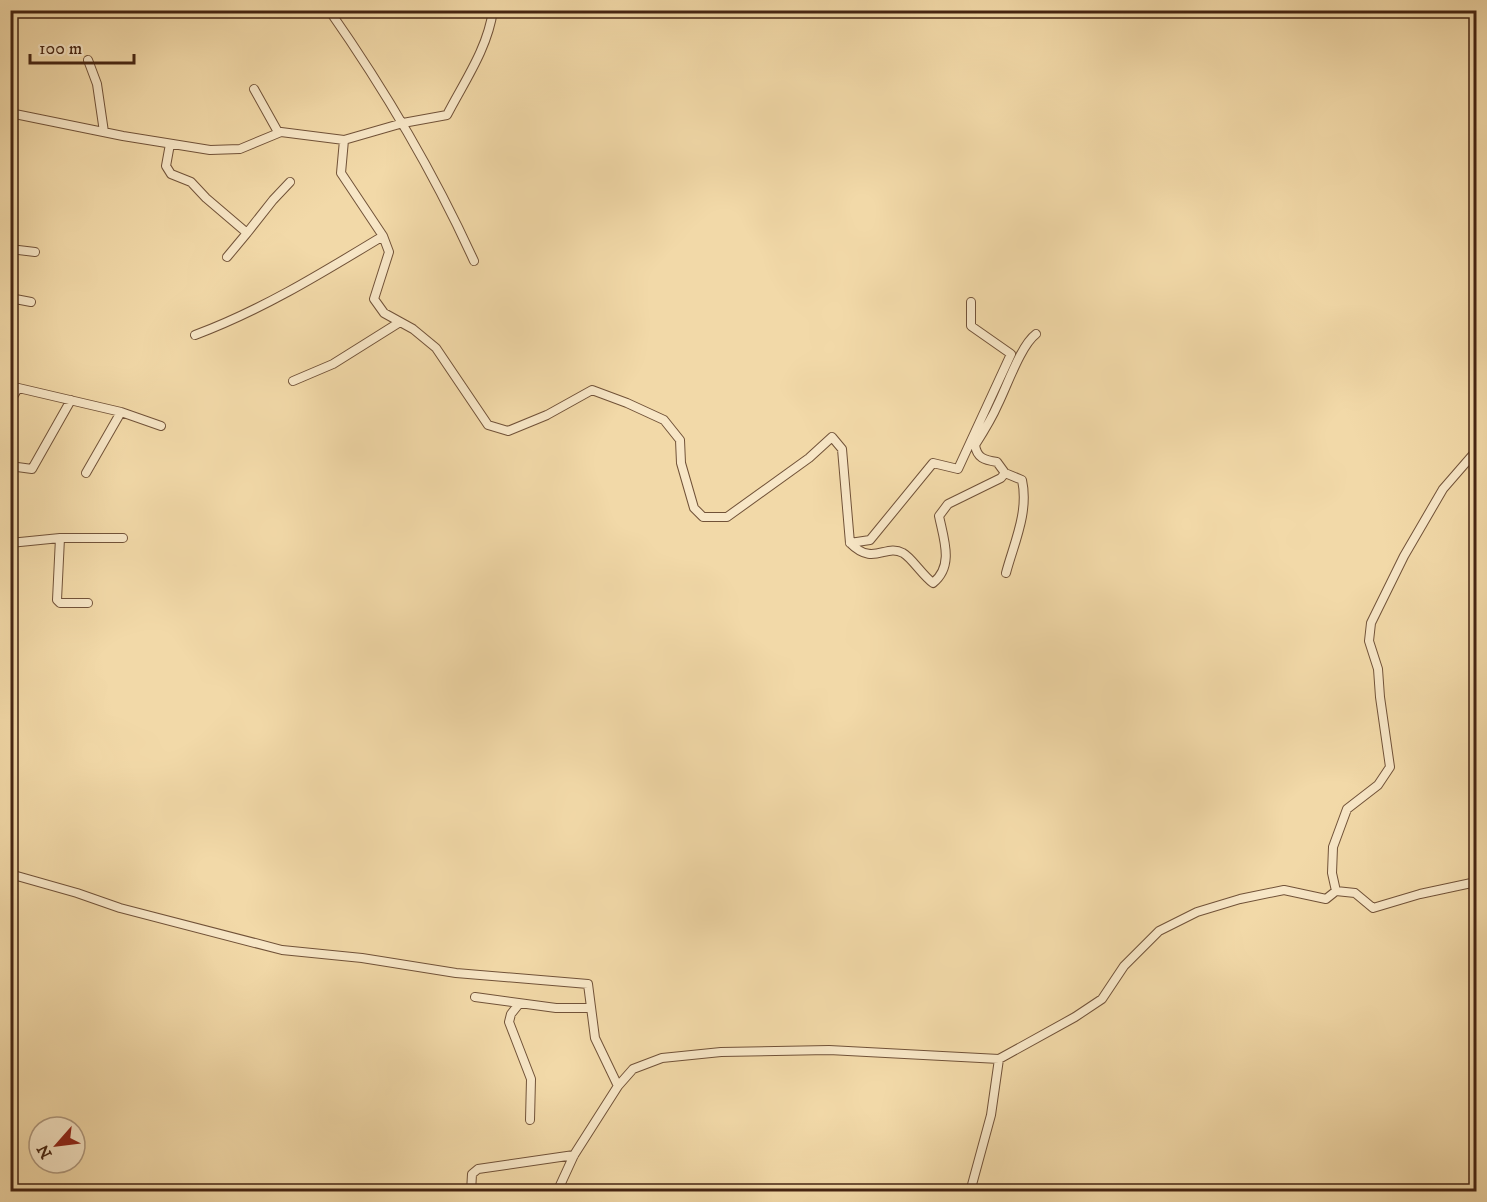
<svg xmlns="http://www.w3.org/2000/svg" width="1487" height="1202" viewBox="0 0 1487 1202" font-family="'IM FELL DW Pica',serif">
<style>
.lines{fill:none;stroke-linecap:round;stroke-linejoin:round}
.minor-casing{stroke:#715238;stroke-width:10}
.minor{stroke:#f7e6c6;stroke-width:8}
</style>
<rect width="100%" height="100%" fill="#f2d9a8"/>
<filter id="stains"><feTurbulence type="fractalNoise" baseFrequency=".00333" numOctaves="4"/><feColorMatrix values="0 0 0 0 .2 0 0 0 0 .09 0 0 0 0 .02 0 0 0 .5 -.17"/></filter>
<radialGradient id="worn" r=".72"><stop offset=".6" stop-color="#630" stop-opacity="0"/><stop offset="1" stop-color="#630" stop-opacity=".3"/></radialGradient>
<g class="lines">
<defs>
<path id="minor" d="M329,10C385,90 434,173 474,261
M88,60L97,84L104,132
M254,89L278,132
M10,113L123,136L210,150L240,149L281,132L344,140L403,123L447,115C464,82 488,48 493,10
M344,140L341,173L383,236L389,252L374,299L384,313L413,329L436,348L488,425L508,431L547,415L592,390L627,403L664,420L680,440L681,463L694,508L703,517H727L809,458L832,437L842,449L850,543L870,540L933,463L958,469L1011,354L971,326V302
M170,144L166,166L171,174L191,182L206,198L247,233L227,257
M247,233L273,200L290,182
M10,249L35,252
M10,298L31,302
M195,335C262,310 322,273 383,236
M293,381L333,364L400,322
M10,386L121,412L161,426
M10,402L18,388
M10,466L32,469L71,400
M86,473L121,412
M1005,473L1022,480C1029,512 1014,543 1006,573
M60,538L57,600L60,603H88
M10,543L60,538H123
M850,543C874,567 885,543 903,553C911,557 923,576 933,583C954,566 944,540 939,516L948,504L1001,478L1005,473L997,462C984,460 977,458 975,445C984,431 992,418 998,404C1007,386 1021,345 1036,334
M10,874L77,893L120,908L282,950L362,958L456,973L588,984L595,1038L618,1086
M1336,891L1332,873L1333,847L1347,809L1378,785L1390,767L1380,697L1378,669L1369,641L1371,623L1404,556L1443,489L1476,451
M475,997L556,1008H591
M519,1004L511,1014L509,1022L531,1079L530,1120
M471,1192L472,1174L478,1169L574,1155
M557,1192L574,1155L618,1086L633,1069L662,1058L721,1052L829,1050L999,1059L1075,1017L1102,999L1124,966L1159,931L1197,912L1240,899L1284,890L1326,899L1336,891L1355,893L1373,908L1420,894L1476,882
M970,1192L991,1115L999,1059"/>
</defs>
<use href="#minor" class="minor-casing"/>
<use href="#minor" class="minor"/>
</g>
<rect width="1487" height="1202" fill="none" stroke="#f2d9a8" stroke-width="36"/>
<rect x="12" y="12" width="1463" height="1178" fill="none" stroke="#462512" stroke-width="3"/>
<rect x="18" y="18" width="1451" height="1166" fill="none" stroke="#462512" stroke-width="1.5"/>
<g transform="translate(57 1145) rotate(242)"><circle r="28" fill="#f7e6c6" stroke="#b0997e" stroke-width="1.5"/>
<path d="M0-4.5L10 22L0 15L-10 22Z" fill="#8f2418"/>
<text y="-9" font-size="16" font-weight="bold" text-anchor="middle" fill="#462512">N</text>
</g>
<path d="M30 54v9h104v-9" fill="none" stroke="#462512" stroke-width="3"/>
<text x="39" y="54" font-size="18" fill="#462512" stroke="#f7e6c6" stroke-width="4.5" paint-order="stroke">100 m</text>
<rect width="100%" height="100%" filter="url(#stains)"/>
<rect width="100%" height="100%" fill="url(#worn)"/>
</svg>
